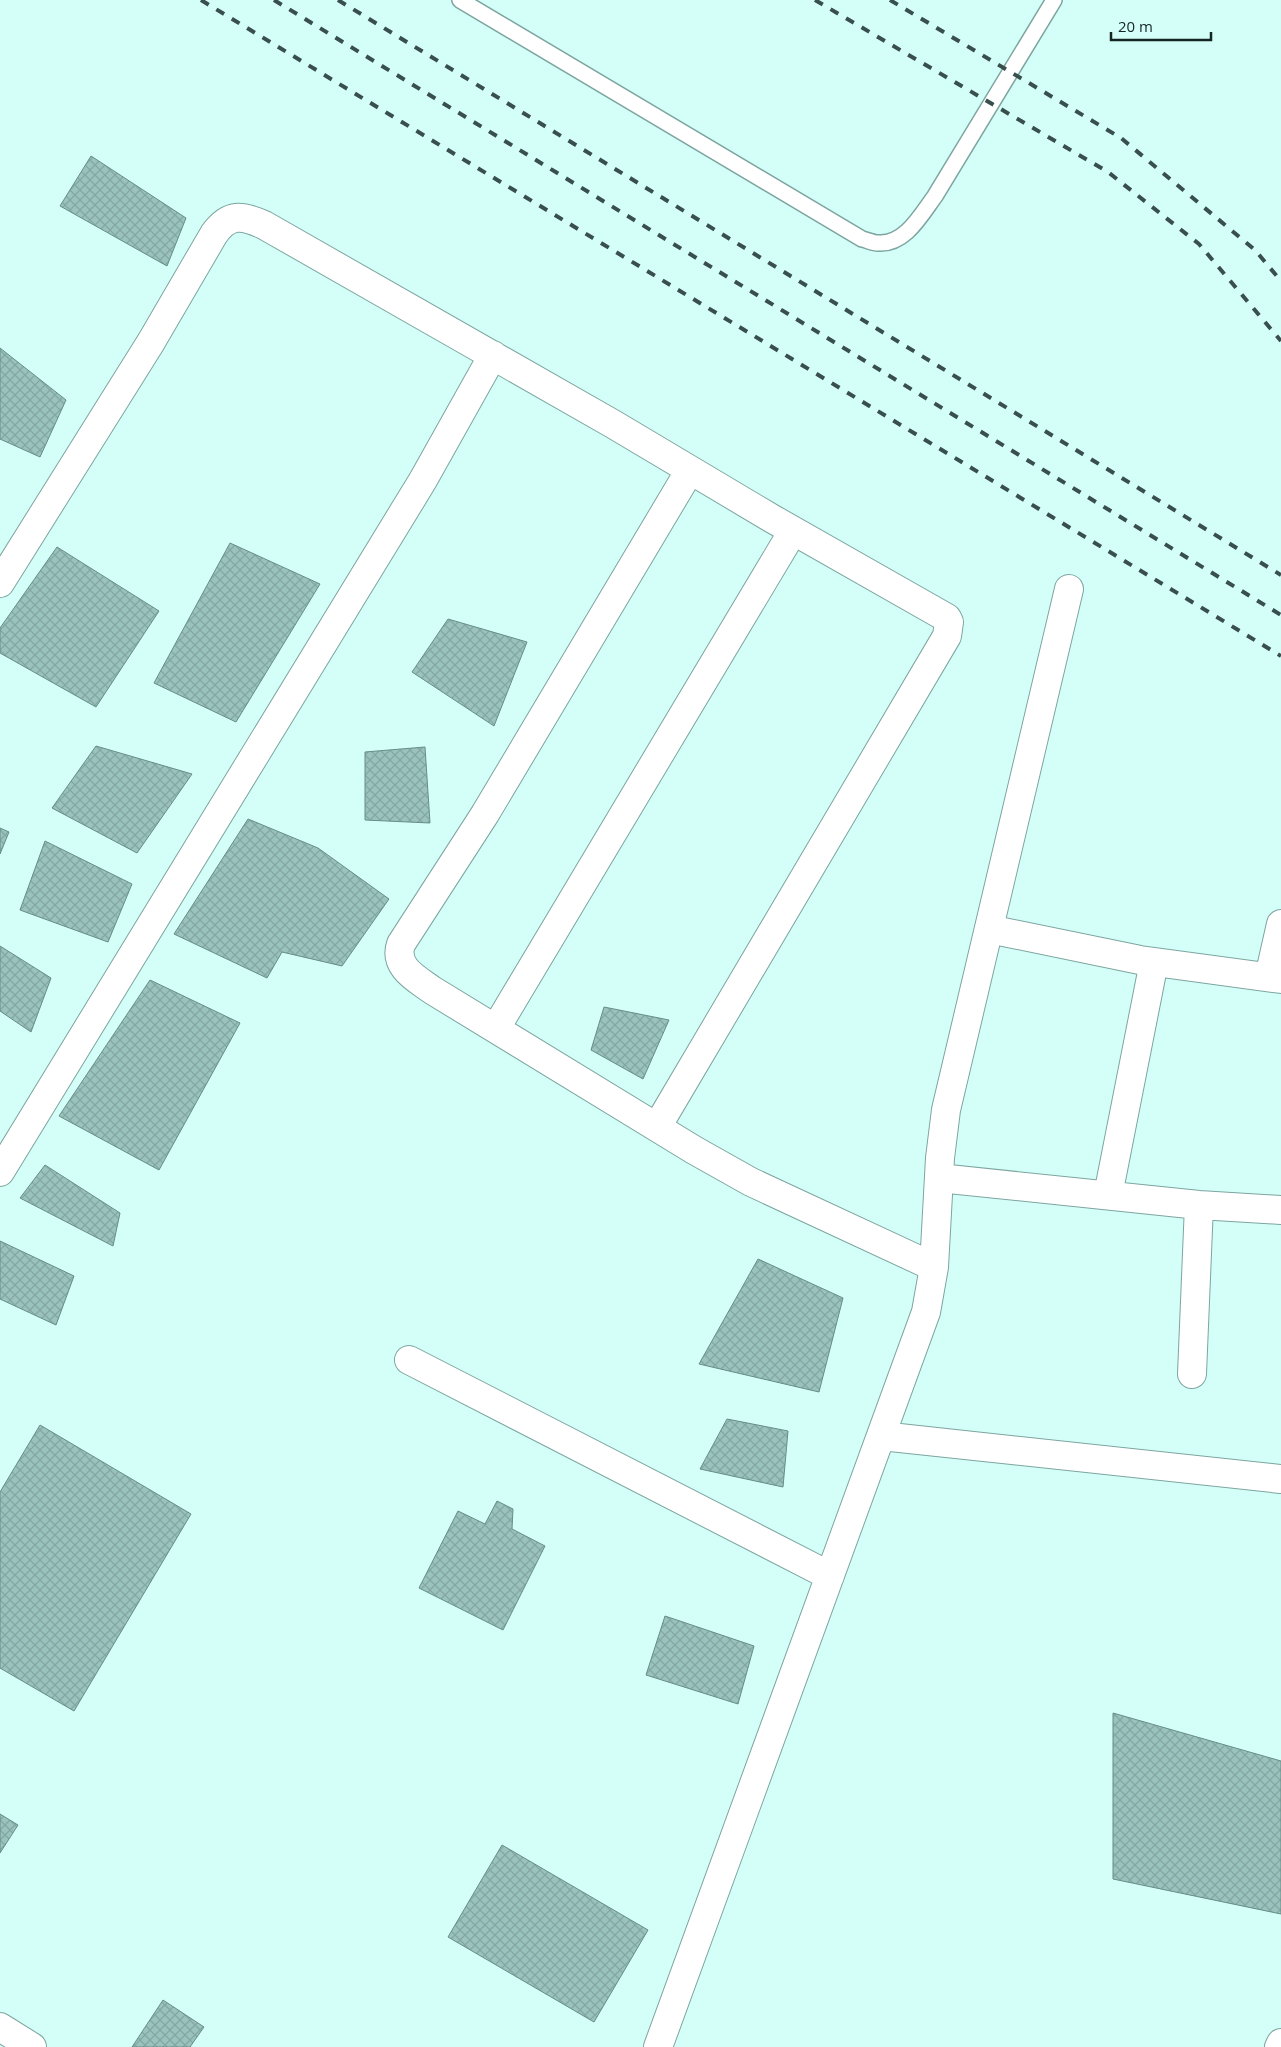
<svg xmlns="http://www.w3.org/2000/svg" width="1281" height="2047" viewBox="0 0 1281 2047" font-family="'Open Sans',sans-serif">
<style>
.building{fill:url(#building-cross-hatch);stroke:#668d88}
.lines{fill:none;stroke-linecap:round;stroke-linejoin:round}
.service-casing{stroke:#7da5a0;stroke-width:18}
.minor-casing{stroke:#7da5a0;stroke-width:30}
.service{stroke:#fff;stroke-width:15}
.minor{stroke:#fff;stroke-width:28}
.rail{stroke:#394f4d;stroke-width:4;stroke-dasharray:9 9;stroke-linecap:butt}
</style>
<defs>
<pattern id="building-cross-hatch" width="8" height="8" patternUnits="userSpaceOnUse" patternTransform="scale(1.25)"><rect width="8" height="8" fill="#9ac3be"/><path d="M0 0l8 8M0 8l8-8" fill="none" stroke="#84a7a3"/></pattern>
</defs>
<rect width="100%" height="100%" fill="#d4fff9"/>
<path class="building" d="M91,156L186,218L167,266L60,206Z
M0,348L66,400L40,457L0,439Z
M230,543L320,584L236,722L154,683Z
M57,547L159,611L96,707L0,653V628Z
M448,619L527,642L494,726L412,672Z
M96,746L192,774L137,853L52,808Z
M425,747L430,823L365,820V752Z
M248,819L318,848L389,899L342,966L282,952L267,978L174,934Z
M0,828L9,832L0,854Z
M45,841L132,884L108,942L20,910Z
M0,946L51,978L31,1032L0,1011Z
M150,980L240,1023L159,1170L59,1116Z
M604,1007L669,1020L643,1079L591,1050Z
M45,1165L120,1213L113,1246L20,1198Z
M0,1241L74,1276L56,1325L0,1299Z
M758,1259L843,1298L819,1392L699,1364Z
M727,1419L788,1431L783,1487L700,1469Z
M40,1425L191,1514L74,1711L0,1668V1492Z
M497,1501L513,1509L512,1529L545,1546L503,1630L419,1588L458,1511L485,1524Z
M665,1616L754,1646L738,1704L646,1675Z
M1113,1713L1281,1761V1914L1113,1879Z
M0,1814L18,1825L0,1853Z
M502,1845L648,1930L594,2022L448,1937Z
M163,2000L204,2027L190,2047H132Z"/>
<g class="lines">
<defs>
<path id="service" d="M460,0L862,239C867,240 873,243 878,243C905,245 921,215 935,196L1054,0"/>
<path id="minor" d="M690,470L485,814L401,944C393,967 417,979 432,990L694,1150L751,1182L934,1267
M0,583L151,342L214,234C229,213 242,215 264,225L613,424L771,518L947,618L949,622L947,636L657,1127
M989,929L1140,960L1281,979
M1269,977L1281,924
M496,1028L793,531
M0,1172L423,480L493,355
M939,1178L1199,1205L1281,1210
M1108,1195L1154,962
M409,1360L830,1576
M1192,1374L1199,1205
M881,1436L1281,1479
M0,2027L32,2047
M658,2047L926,1312L934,1267L940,1158L946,1110L1069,589
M1279,2047L1281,2043"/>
</defs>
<use href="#service" class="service-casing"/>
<use href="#minor" class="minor-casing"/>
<use href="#service" class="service"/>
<use href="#minor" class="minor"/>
<path class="rail" d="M201,0L1281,656
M274,0L1281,615
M338,0L1281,575
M815,0L1108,172L1199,244L1281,341
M890,0L1121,138L1255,250L1281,281"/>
</g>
<path d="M1111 32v8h100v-8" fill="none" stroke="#142523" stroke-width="2.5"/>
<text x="1118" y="32" font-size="15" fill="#142523" stroke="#d4fff9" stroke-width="4" paint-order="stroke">20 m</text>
</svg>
